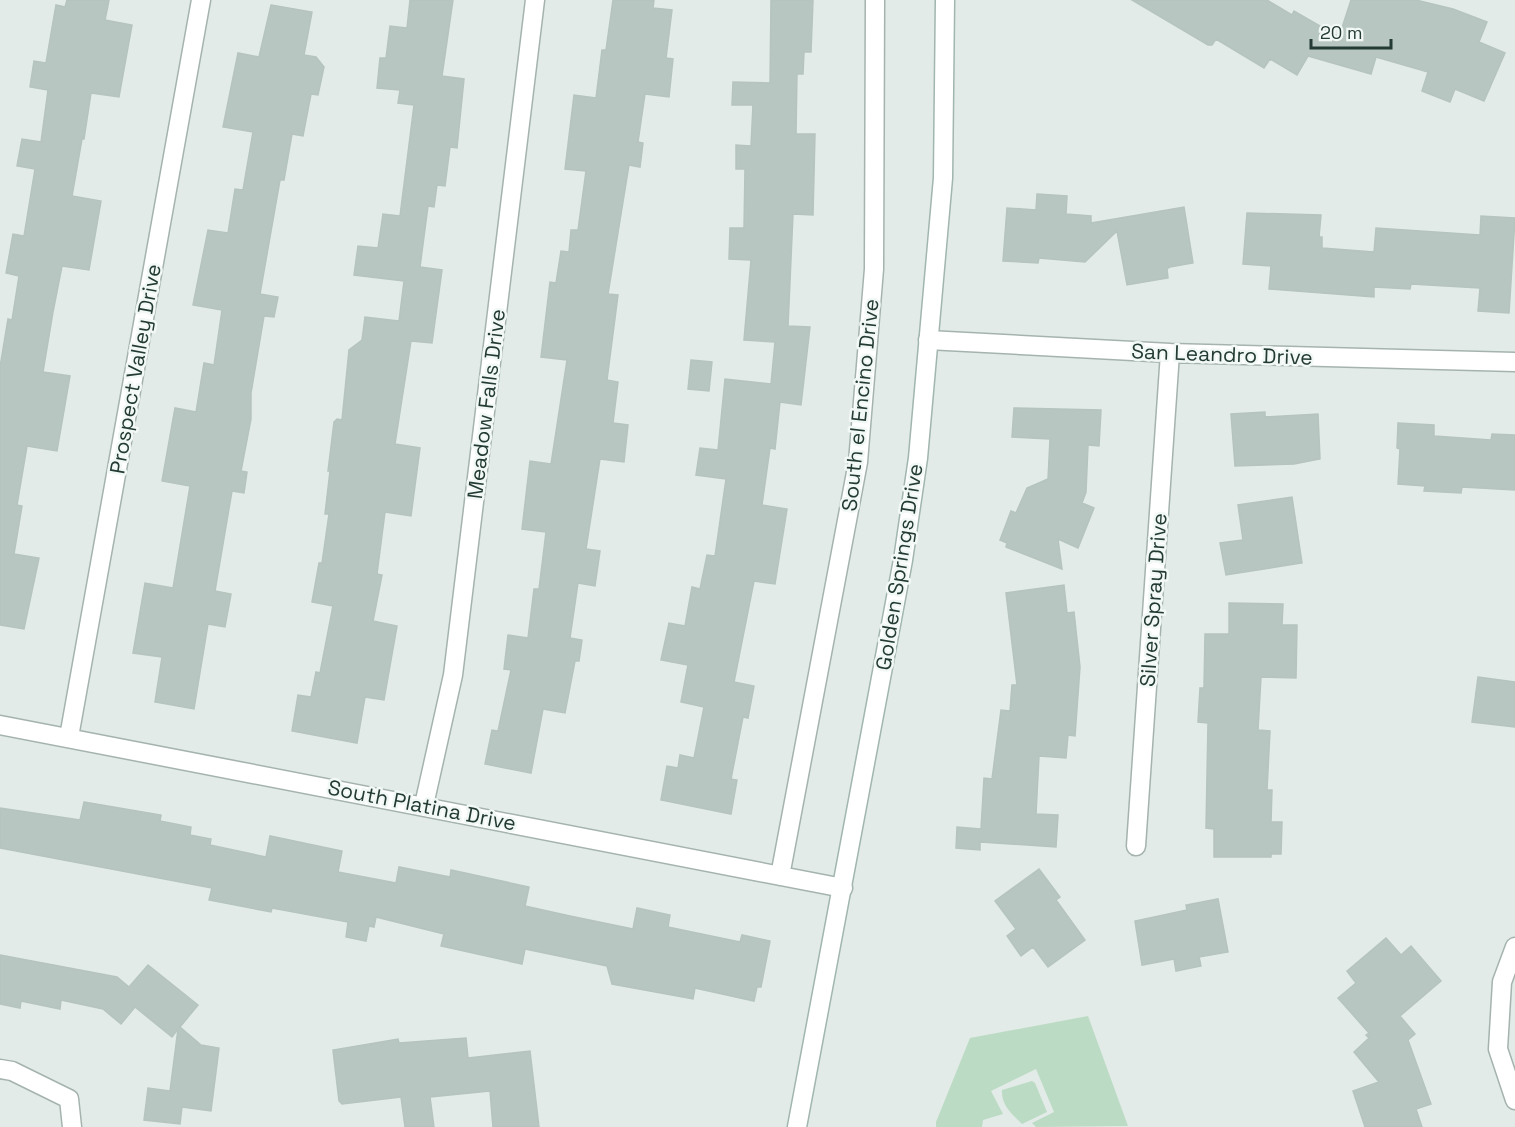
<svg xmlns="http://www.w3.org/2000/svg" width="1515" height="1127" viewBox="0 0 1515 1127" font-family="'Space Grotesk',sans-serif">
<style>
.green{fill:#bcdbc4}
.building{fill:#b7c6c0;stroke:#b5c4be;stroke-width:1.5}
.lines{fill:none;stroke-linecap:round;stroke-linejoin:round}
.street-casing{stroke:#a5b3ae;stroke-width:21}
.secondary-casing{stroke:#a1b6ae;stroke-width:21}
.street{stroke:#fff;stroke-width:18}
.secondary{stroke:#fff;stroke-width:18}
.labels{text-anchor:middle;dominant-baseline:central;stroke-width:5;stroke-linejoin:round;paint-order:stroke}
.street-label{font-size:21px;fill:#233b34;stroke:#f2f8f5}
</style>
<rect width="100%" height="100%" fill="#e2ebe7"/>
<path class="green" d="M1088,1016L1128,1126L1036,1127L1032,1123L1054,1112L1036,1069L991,1091L1003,1114L983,1120L982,1127H936V1122L970,1038Z
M1032,1081L1035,1083L1047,1112L1022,1124C1012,1114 1001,1105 1002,1090Z"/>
<path class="building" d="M67,0H109L105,20L132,25L119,97L91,93L84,139H82L72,196L101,201L89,270L62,266L53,312L43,372L70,376L57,451L27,446L17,505L22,506L14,554L39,558L24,629L0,625V367L8,319L12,320L19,276L6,273L13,234L24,236L35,169L17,166L22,139L41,142L48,90L30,87L34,61L46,63L56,5L65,7Z
M410,0H453L442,76L464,79L457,148L450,147L445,186L437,185L434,207L428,206L420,267L442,270L432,343L411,341L395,444L420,448L411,516L385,512L377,574L382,575L373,621L397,626L384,700L365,697L357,743L292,731L298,695L311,697L316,672L320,673L333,606L312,602L319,563H322L329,514H325L330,471H328L334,422L337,419L342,420L349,350L362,340L365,317L399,321L404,281L354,275L358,246L378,248L383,214L400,216L414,105L398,103L400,90L377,88L380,58H386L390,26L407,28Z
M613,0H654L653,8L672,10L666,58L673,59L669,97L645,94L638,142L643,143L640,167L629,165L608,294L618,295L607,380L618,382L613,423L628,425L624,462L600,459L586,549L600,551L595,586L578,583L570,638L582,640L579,661H575L565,713L543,709L531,773L485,764L492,730L498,731L511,670L504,669L508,635L528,638L534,589H539L546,532L522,529L530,461L551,464L567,360L541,357L550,282L556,283L561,251L569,252L571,230H578L586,171L565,169L574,95L596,98L602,50H606Z
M771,0H813L811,52H804L803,74H797L796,134H815L813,215L793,214L788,326L810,327L801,405L780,402L775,449L770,448L762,505L787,509L775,584L754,581L734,682L754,686L748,718L743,717L731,779L737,780L731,814L661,800L667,766L678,768L680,755L694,758L704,707L681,702L688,665L661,660L669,623L685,626L692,587L700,589L707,555L715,556L726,479L696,475L700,448L718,450L725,379L771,384L775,342L744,340L751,260L729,259L730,228H744L745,169H736V145L751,146L753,105H732L733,82L770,83Z
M1132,0H1267L1292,15L1294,11L1339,37L1351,0H1416L1453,9L1487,22L1479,42L1505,53L1484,101L1455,89L1450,102L1422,91L1428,72L1376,57L1371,74L1308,56L1297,75L1270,59L1264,68L1216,39L1212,45H1208Z
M271,5L312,12L304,55L316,57L324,67L318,95L311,94L303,136L292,134L284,180H280L260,294L278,297L274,317L264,316L251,393V419L241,471L247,472L244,493L232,491L215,591L231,594L225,627L208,624L194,709L155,702L162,657L133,653L145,583L173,588L190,486L162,481L175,408L196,412L204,363L214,365L222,310L193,305L208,230L228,233L235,189L243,190L253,132L223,127L238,53L259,57Z
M1037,194L1067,196L1066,214L1091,216V223L1184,207L1193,263L1170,267L1167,269L1168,278L1127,285L1117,231L1085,262L1039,258L1038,263L1003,261L1007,208L1036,210Z
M1247,213L1321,215L1319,237H1322V248L1374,252L1376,228L1480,235L1481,216L1515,218L1509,313L1478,311L1480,288L1411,284L1410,289L1374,287V297L1269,289L1271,266L1243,264Z
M691,360L712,362L709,391L688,389Z
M1014,408L1101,410L1099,446L1088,445L1086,492L1082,503L1094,508L1078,548L1058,539L1062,569L1006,547L1007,543L1000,540L1011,511L1016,513L1027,488L1048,479L1050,439L1012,437Z
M1265,412V417L1318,414L1320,459L1294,464L1235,466L1231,414Z
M1398,423L1434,425V436L1491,440L1492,434L1515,435V490L1462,487L1461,493L1424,491L1425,486L1398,484L1400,449L1397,448Z
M1292,497L1302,563L1226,575L1220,543L1243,540L1238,505Z
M1064,585L1067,613L1074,612L1080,667L1075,736L1068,735L1066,758L1039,756L1036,814L1058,815L1056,847L980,842V850L956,848L957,827L981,829L984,778L992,779L1001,710L1010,711L1012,685H1017L1006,593Z
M1229,603L1283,604L1282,625H1297L1296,678L1261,677L1258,730L1270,731L1267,790H1272L1271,822H1282L1281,854H1271V857H1214V829L1206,828L1208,723L1198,722L1200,688H1204L1205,634H1229Z
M1478,677L1515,682V727L1472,722Z
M84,802L161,815L160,821L191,827L190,835L211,839L210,845L266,857L270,836L342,851L338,872L396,883L399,867L450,877L451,870L529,887L525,906L570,916L633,929L637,908L670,915L668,927L740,942L742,935L770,941L761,987H757L754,1001L695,988L693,999L612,984L607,966L525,949L522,964L441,946L444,934L376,917L374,927L369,926L366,941L346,937L348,922L272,908L271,912L209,900L212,888L0,848V808L80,820Z
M1039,869L1060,897L1056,900L1085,940L1048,967L1033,947L1021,956L1007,936L1016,929L995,901Z
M1218,899L1228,952L1199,957L1201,966L1176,971L1174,959L1142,965L1135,921L1187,910L1186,905Z
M1386,938L1401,955L1411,946L1441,981L1400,1016L1415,1034L1408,1040L1431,1104L1416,1109L1422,1127H1365L1353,1091L1379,1082L1354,1052L1369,1038L1366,1035L1369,1033L1338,998L1356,983L1347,971Z
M0,955L117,977L129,987L148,965L198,1005L180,1027L201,1045L219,1048L211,1111L182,1107L180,1124L144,1120L148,1088L170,1091L178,1029L172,1037L135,1007L121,1024L103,1009L61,1000L60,1009L21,1001L20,1008L0,1004Z
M466,1038L468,1058L530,1051L539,1127H493L490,1091L430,1097L434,1127H405L401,1097L342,1104L339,1101L333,1050L398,1039L399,1043Z"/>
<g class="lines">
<defs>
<path id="street" d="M928,340L1170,353L1515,362
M0,725L843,888
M69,737L201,0
M424,805L453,675L535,0
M1136,846L1170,353
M780,876L858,462L874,269L875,0
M1515,947L1502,982L1498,1049L1515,1100
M0,1069L12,1071L69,1099L72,1127"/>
<path id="secondary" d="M797,1127L903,560L918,458L943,178L945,0"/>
</defs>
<use href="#street" class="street-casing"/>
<use href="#secondary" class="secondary-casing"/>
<use href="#street" class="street"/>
<use href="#secondary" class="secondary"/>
</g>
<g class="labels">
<g class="street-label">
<text transform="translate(1222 354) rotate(2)">San Leandro Drive</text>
<text transform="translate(135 369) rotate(-80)">Prospect Valley Drive</text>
<text transform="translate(486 404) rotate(-83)">Meadow Falls Drive</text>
<text transform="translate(860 405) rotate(-84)">South el Encino Drive</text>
<text transform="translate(899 567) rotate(-81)">Golden Springs Drive</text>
<text transform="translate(1153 600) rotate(-86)">Silver Spray Drive</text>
<text transform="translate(422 805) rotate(11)">South Platina Drive</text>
</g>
</g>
<path d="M1311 39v9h80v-9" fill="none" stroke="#233b34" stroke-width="3"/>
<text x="1320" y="39" font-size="18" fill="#233b34" stroke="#f2f8f5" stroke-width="4.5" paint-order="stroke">20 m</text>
</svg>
